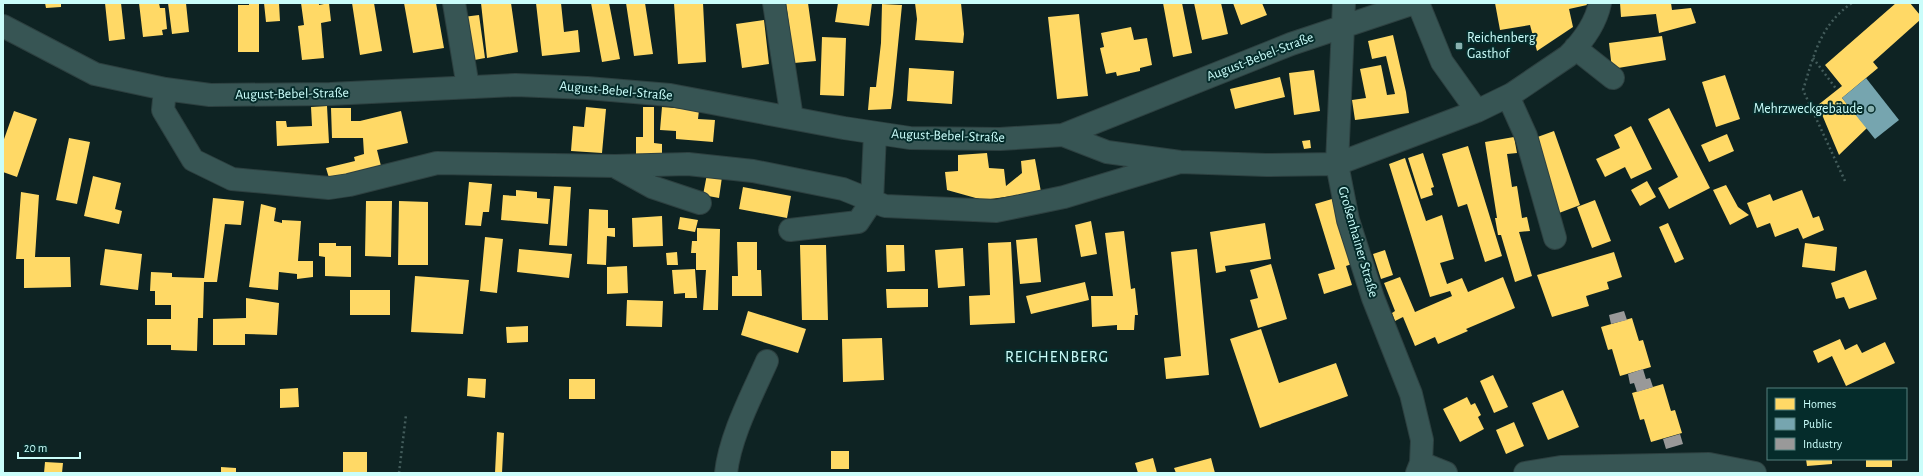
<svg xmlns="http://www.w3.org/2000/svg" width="1923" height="476" viewBox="0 0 1923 476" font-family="'Alegreya Sans',sans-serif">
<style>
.homes{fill:#ffd966}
.public{fill:#76a5af}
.industry{fill:#999}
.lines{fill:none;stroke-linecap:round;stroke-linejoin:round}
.minor-casing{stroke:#2d4040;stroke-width:24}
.path{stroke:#435c5b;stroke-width:2.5;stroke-dasharray:2 3;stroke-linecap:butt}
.minor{stroke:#375554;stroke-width:22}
.poi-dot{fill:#88b1af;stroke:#052c2b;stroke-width:1.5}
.labels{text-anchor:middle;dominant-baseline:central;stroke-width:4;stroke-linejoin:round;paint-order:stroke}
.poi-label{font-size:14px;fill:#cafdfa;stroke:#052c2b;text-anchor:start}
.street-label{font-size:14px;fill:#cafdfa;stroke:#052c2b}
.quarter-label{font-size:16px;letter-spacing:1px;fill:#cafdfa;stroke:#052c2b}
</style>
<rect width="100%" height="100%" fill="#0e2323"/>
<path class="homes" d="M45,3H61V7L46,8Z
M105,3H121L125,39L109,41Z
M139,3H159L160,8H165L167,29L162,30L163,35L143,37Z
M168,3H186L189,32L172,34Z
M249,3H259V52H238V5H249Z
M264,3H279L280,21L266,22Z
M301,3H319V5L329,3L331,21L321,23L324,58L302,60L298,26L304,25Z
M352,3H374L382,51L360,55Z
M404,3H436L444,48L413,53Z
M481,3H511L518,52L487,58Z
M536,3H561L564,32L578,30L580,52L542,56Z
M591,3H609L620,59L602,62Z
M626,3H645L653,54L634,56Z
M674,3H703L706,62L678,64Z
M786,3H808L816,61L794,63Z
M838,3H872L869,26L835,22Z
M915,3H961L964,34L963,43L915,40L917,19Z
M1163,3H1182L1192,53L1173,57Z
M1194,3H1221L1228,34L1202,40Z
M1233,3H1262L1267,15L1241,25Z
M1495,3H1586L1587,5L1569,9L1573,27L1537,51L1530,25L1500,30Z
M1620,3H1671L1672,10L1691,8L1696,23L1659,33L1656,14L1621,17Z
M1896,3H1910L1920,15V20L1873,62L1878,68L1842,98L1867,128L1839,155L1818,105L1842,86L1825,65Z
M882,4L902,5L893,95L891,109L868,110L870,87H876L881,43Z
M1079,14L1088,96L1057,99L1048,17Z
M479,15L485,58L469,61L463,17Z
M764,20L769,64L742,68L736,24Z
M1131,27L1134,40L1147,38L1152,65L1140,68V71L1117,76L1116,72L1106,74L1100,48L1104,47L1101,33Z
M1393,35L1406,92L1409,113L1355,120L1352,100L1366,98L1360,69L1381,65L1387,95L1395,94L1386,56L1372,59L1368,41Z
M1662,36L1666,60L1612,69L1609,43Z
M822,37L846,38L844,96L820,95Z
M909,68L954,71L952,104L907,101Z
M1314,70L1320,111L1294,115L1289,73Z
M1725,75L1740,119L1716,127L1702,82Z
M1280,77L1285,97L1235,109L1230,89Z
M327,106L329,143L277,146L276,121H286L287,127L312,126L311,107Z
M586,107L606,109L602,153L571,151L573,126L584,127Z
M643,107H654V143L662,144V154H636V137H643Z
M662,107L699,110L698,119L715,120L713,142L676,139V131L660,130Z
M331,108H351V121H360L401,111L408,143L377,150L381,166L329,178L326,168L355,161L354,157L364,154L363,138H332Z
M1669,108L1710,188L1669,209L1658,188L1678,177L1648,119Z
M14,111L37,119L17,177L3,172V142Z
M1631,126L1652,169L1631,179L1625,167L1605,177L1596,159L1620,148L1614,135Z
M1554,131L1580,205L1559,213L1532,139Z
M1727,134L1734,151L1709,162L1701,145Z
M1514,137L1517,153L1507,154L1512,187L1517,186L1522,218L1527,217L1530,231L1519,232L1532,276L1515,282L1501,235H1498L1495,218H1497L1485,142Z
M69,138L90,142L77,204L56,200Z
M1310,140L1311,148L1304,149L1302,141Z
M1468,146L1502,256L1485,262L1467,204L1458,207L1442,154Z
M987,153L989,168L1004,169L1006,186L1022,173L1021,161L1035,159L1041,192L983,200L947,190L945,172L958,171V155Z
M1423,153L1434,187L1431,188L1433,195L1421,199L1408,158Z
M1405,158L1426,221L1442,215L1454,259L1440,263L1447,284L1462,278L1468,292L1503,277L1515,308L1466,329L1468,331L1438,344L1435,337L1415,346L1403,317L1395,321L1392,313L1395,311L1384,283L1400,277L1415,312L1452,296L1450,291L1430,297L1389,164Z
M707,174L722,177L719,198L703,195Z
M93,176L121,183L115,209L122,211L119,224L84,216Z
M1647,181L1656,197L1640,206L1631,190Z
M469,182L492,184L489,212H483L481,226L465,225Z
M1726,185L1738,207L1749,215L1730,225L1713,190Z
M554,186L571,187L567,246L549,245Z
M743,187L791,196L787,218L739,209Z
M516,190L537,192V198L550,199L548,224L501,220L503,195L516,196Z
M1802,190L1813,218L1819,216L1824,230L1803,239L1798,228L1775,237L1770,223L1757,228L1747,203L1770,194L1773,201Z
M21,192L39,195L35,257H70L71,287L24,288V259H16Z
M213,198L244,201L241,225L225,224L217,282H204L203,318H198L197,351L171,350V345H147V319H171V305H155V291H150L151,272L172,273V277L204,278Z
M1332,199L1352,264L1346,266L1352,285L1324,294L1318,274L1335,269L1315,204Z
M1595,200L1611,241L1592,248L1577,207Z
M366,201H392L391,257L365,256Z
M399,201L428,202V265H398Z
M261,204L276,208L274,221L282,223V220L301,221L298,261H313V277L297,279V274L279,272L278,290L249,287Z
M589,209L608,210V228H615V237L607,236L606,265L587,264Z
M662,216L663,246L633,247L632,218Z
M680,217L698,220L695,232L678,229Z
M1091,221L1097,254L1081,257L1075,225Z
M1265,223L1271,259L1225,266L1226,271L1216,273L1210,232Z
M1668,223L1684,259L1675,263L1659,227Z
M697,228L720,229L718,310H703L706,270H696V253H691L692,241H697Z
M1124,231L1131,289L1135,288L1138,315H1135L1134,330H1117V325L1092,327L1091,296H1113L1105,233Z
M485,237L503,239L497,293L480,291Z
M1037,238L1041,282L1020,284L1016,240Z
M737,242H757V270H761L762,296H732V276H738Z
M1011,242L1015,323L970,325L969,296L990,295L988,243Z
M319,243H336V246H351V277L325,276V257L319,256Z
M1805,243L1837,247L1835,271L1802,267Z
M800,245H826L828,320H802Z
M886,245H904L905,271L887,272Z
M963,248L965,286L938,288L935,250Z
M105,249L142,254L138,290L100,285Z
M519,249L572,254L569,278L517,272Z
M1197,249L1209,375L1166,379L1164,358L1181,356L1171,252Z
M1385,250L1393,275L1381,279L1373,254Z
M677,252L678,265H667L666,253Z
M1614,252L1622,277L1607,282L1609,289L1586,296L1589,306L1552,317L1537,275Z
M1271,264L1287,319L1258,328L1250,300L1258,298L1250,270Z
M627,266L628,293L607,294V267Z
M695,269L697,298H685V293L674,294L672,270Z
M1866,270L1877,299L1849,309L1844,297L1836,299L1831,283Z
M415,276L469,280L463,334L411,332Z
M1085,282L1089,300L1031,314L1026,296Z
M886,289H928V307L887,308Z
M350,290H390V315H350Z
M246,298L279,303L277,335L245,334V345H213V319L246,318Z
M627,300L663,301L662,327L626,326Z
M748,311L806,329L798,353L741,335Z
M1632,318L1639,341L1643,340L1651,367L1620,376L1612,349L1608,350L1601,327Z
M528,326V342L507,343L506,327Z
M1261,329L1279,383L1336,363L1348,396L1260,428L1230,339Z
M882,338L884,380L843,382L842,339Z
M1840,339L1845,350L1857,344L1862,353L1885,342L1895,363L1846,386L1832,356L1818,363L1813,351Z
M1493,375L1508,407L1494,413L1480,381Z
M468,378L486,379L485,398L467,396Z
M569,379H595V399H569Z
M1663,384L1671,411L1675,410L1682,433L1651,442L1644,419L1640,420L1632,393Z
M298,388L299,407L280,408V389Z
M1563,390L1579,427L1548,440L1532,403Z
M1467,397L1471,405L1475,403L1481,415L1478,417L1484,429L1460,442L1443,409Z
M1514,422L1524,446L1506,454L1496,430Z
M497,432L504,433L502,473H495Z
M831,451H849V469H831Z
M343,452H367V473H343Z
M1153,458L1157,473H1138L1135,463Z
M1211,458L1215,473H1176L1174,468Z
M1806,459H1832V464L1807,466Z
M1866,459H1892V467H1866Z
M45,462L63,463L62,473H44Z
M221,467L236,468V473H221Z"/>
<path class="public" d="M1866,78L1899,120L1875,139L1842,98Z"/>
<path class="industry" d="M1624,311L1627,320L1611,324L1609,315Z
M1643,369L1646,379L1650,378L1653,387L1637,392L1634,383L1630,384L1628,374Z
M1680,434L1683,444L1666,449L1663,439Z"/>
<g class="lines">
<defs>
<path id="minor" d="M454,3L468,87
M774,3L792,118
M1344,3L1337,164L1348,220L1373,298L1411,394L1422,440L1421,463L1417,473
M1418,3L1442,62L1477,111
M3,26L95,74L165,89L210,95L330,94L516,85L587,88L670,95L844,128L910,138L1000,139L1063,135L1291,44L1414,3
M1575,48L1613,78
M165,89L163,110L193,160L232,179L329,188L349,185L437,163L615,166L688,164L753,171L843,189L885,206L996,211L1064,197L1180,162
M1508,96L1526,136L1555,238
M1063,135L1107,152L1180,162L1266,165L1337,164L1477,111L1512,94L1568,56C1582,42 1596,23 1600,3
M616,167L652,187L700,203
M872,201L875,133
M790,230L858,222L872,201
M1421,463L1446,473
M726,473C730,436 752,395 767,361
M1525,473L1561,467L1709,464L1755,473"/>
</defs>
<use href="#minor" class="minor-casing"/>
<path class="path" d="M1813,58L1837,90
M1845,181L1803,90C1814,55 1820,25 1852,3
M399,473L406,415"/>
<use href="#minor" class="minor"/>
</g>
<g class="poi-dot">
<rect x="1455" y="42" width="8" height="8" rx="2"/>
<circle cx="1871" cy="109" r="4"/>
</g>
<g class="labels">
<g class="poi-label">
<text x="1467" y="38">Reichenberg<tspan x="1467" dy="16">Gasthof</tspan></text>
<text x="1863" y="109" text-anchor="end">Mehrzweckgebäude</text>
</g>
<g class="street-label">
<text transform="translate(1260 57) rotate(-21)">August-Bebel-Straße</text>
<text transform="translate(616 91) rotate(5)">August-Bebel-Straße</text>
<text transform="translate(292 94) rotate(-1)">August-Bebel-Straße</text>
<text transform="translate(948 136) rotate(2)">August-Bebel-Straße</text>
<text transform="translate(1358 242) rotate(74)">Großenhainer Straße</text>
</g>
<g class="quarter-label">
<text x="1057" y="357">REICHENBERG</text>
</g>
</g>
<rect width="1923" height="476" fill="none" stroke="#cafdfa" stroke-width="8"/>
<rect x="1767" y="388" width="140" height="72" fill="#052c2b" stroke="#54807e"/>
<rect x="1775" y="398" width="20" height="12" fill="#ffd966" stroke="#54807e"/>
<text x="1803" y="408" font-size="12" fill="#cafdfa">Homes</text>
<rect x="1775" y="418" width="20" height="12" fill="#76a5af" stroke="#54807e"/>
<text x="1803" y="428" font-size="12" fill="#cafdfa">Public</text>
<rect x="1775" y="438" width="20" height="12" fill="#999999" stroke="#54807e"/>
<text x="1803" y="448" font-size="12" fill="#cafdfa">Industry</text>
<path d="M18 452v6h62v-6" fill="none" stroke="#cafdfa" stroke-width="2"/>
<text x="24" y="452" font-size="12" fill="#cafdfa" stroke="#052c2b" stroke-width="3" paint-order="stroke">20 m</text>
</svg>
